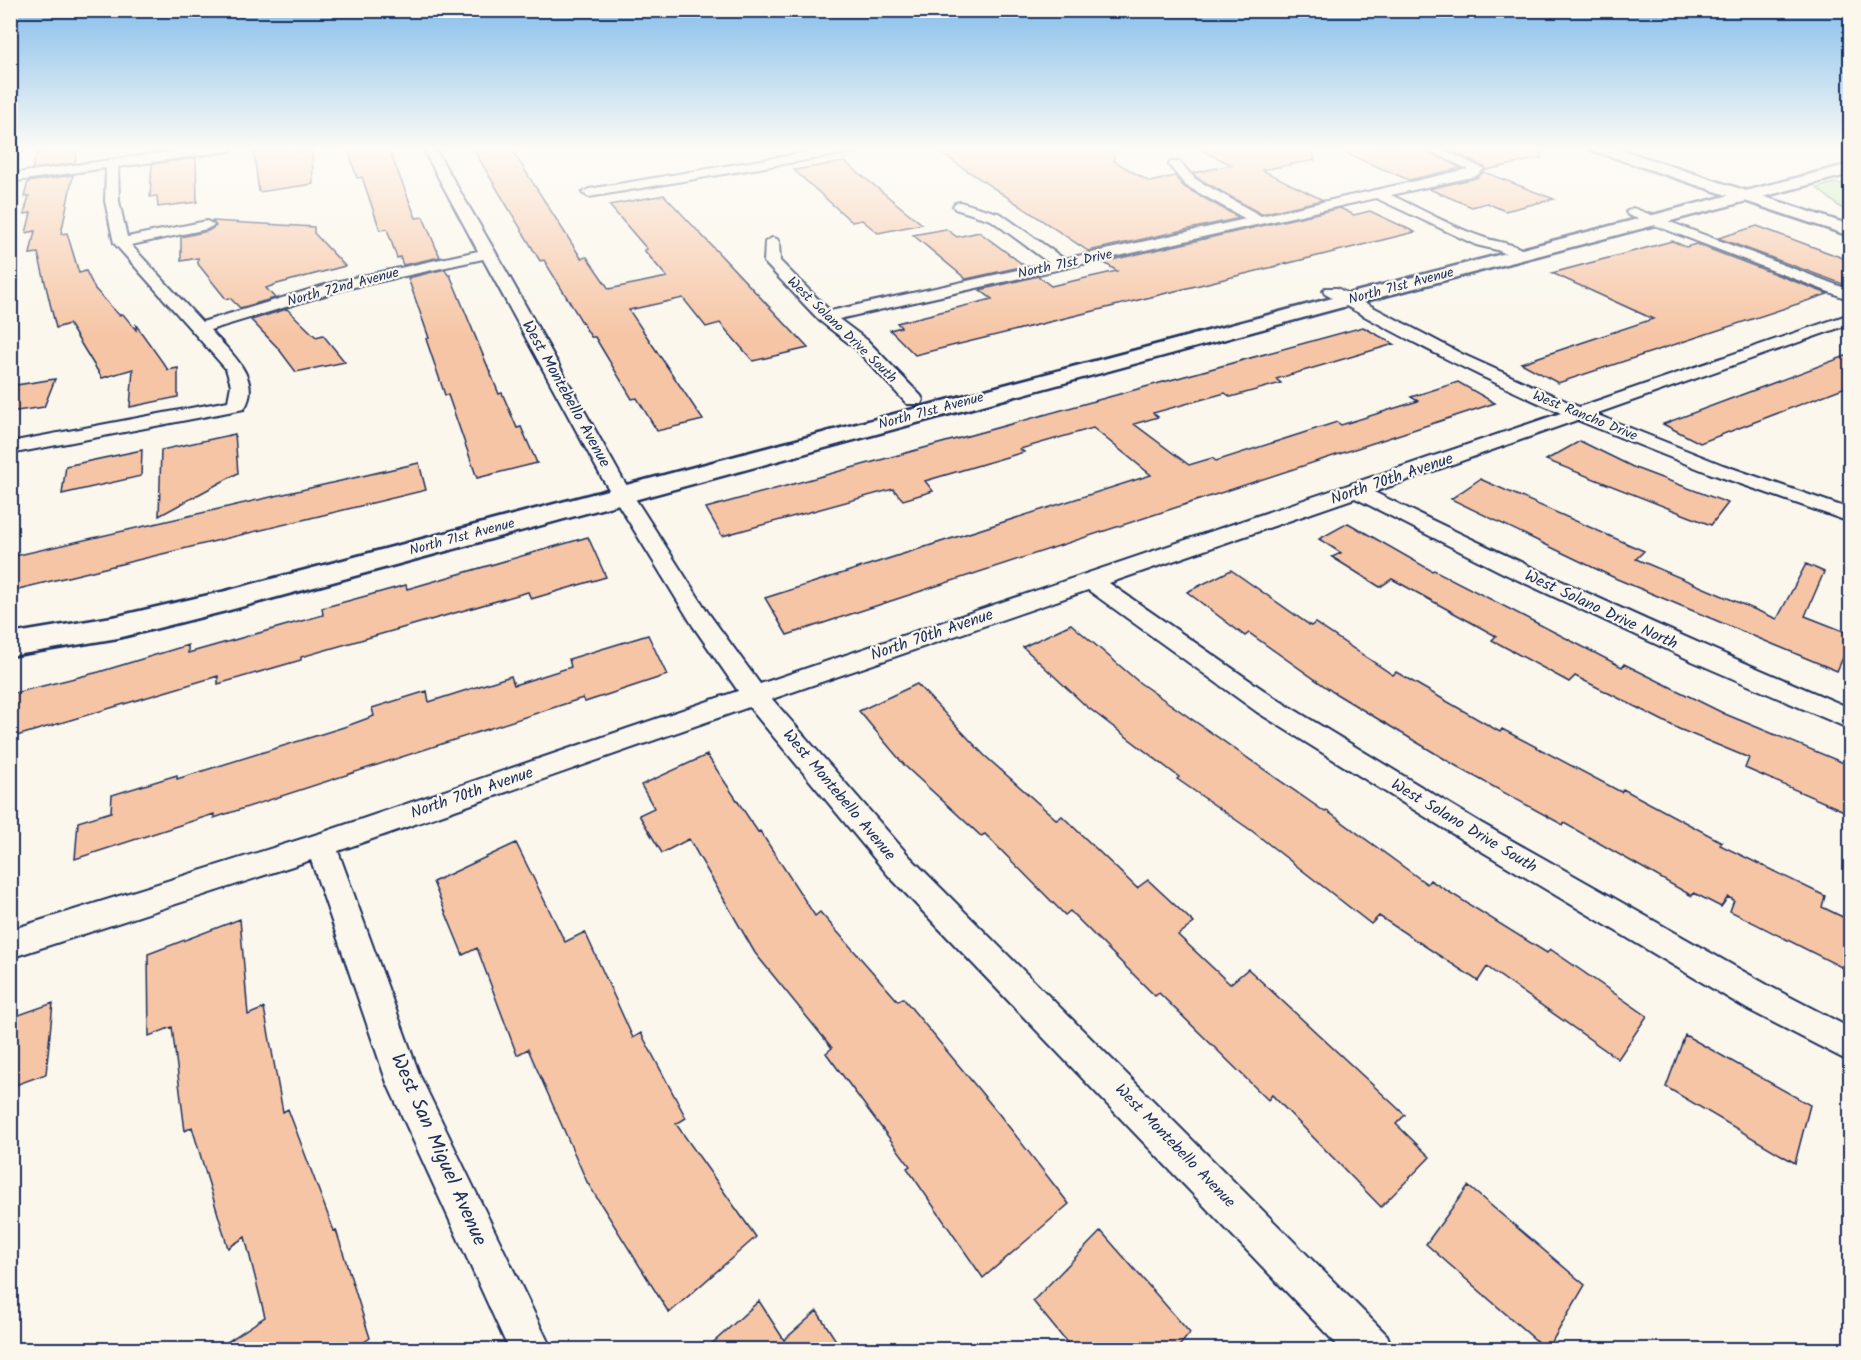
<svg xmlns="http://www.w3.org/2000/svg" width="1861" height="1360" viewBox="0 0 1861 1360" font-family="Kalam,sans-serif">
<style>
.green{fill:#b6edb0;stroke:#688e87;stroke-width:1.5}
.building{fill:#f6c5a5;stroke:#1b2f5e;stroke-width:1.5}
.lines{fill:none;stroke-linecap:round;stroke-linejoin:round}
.minor-casing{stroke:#1b2f5e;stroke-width:4}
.tertiary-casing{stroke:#1b2f5e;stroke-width:5}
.secondary-casing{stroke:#1b2f5e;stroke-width:5}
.minor{fill:#fbf7ec;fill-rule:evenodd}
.tertiary{fill:#fbf7ec;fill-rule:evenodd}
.secondary{fill:#fbf7ec;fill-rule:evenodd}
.labels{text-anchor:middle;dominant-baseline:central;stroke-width:4.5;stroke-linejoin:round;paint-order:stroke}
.far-street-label{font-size:14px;fill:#1b2f5e;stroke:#fbf7ec}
.street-label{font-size:16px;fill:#1b2f5e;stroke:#fbf7ec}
.near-street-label{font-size:20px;fill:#1b2f5e;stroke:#fbf7ec}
</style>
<rect width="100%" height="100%" fill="#fbf7ec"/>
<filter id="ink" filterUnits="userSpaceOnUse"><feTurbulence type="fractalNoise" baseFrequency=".0167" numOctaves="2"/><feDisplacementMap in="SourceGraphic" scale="12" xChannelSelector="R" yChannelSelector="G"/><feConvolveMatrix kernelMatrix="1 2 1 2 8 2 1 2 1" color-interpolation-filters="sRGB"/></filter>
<g filter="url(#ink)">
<path class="green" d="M1834,183L1850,185V211L1841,208L1817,188Z"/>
<path class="building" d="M78,147L75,163L32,169L37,153Z
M298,147L299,152L312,150L313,184L259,192L254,153Z
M347,147H388L416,218L423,217L440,257L403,265L400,257L397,258L387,229L380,230L362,177L357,178Z
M472,147H510L581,258L587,257L609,289L667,277L644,250L647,249L609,205L664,195L808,348L753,361L720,323L706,327L683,298L629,310L703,420L657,431L637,398L632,399L595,337H591L544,260L540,261Z
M932,147H1113L1114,161L1150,182L1175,176L1184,187L1240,218L1088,251Z
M1195,147H1313L1315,160L1262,170L1323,200L1261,214L1196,177L1193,173L1232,165Z
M1331,147H1419L1461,168L1409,180Z
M1442,147H1540L1541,158L1486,170L1485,167Z
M196,158L197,202L158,207L157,196L150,197L152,164Z
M844,162H845L922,224L878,233L862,220L852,222L794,170Z
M1484,172L1554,199L1505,211L1487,203L1472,207L1429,189L1476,178Z
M73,175L61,234L67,233L79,273L86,271L95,289L119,315L123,314L136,330V325L168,370L178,368V397L130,407L133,369L102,378L69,324L56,328L38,253L30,254L35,231L26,233L31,213L24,214L29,196L24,197L28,182Z
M1340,208L1354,215L1370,211L1415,232L915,355L890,330L901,327L897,323L992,299L980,290L1038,276L1051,286L1117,271L1103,262Z
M212,221L314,227V233L345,266L277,284L266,288L275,298L240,308L230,298L226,299L198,264V258L181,261V237L208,231L216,226Z
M1757,226L1851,261V287L1718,238Z
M946,229L957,237L979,232L1025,266L966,279L913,235Z
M1672,241L1686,247L1696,244L1828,294L1558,383L1521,363L1653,319L1552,273Z
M445,269L448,275H450L499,394L502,393L517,428L521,427L537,463L477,478L448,395H445L426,339L429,338L408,278Z
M287,309L316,337L323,335L345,362L296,372L278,348L251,320Z
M1363,327L1394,344L1276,379L1281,383L1231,397L1225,393L1153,413L1158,417L1134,424L1189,465L1212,458L1216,461L1337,422L1341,425L1418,401L1411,397L1458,382L1495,403L787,635L765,598L1151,475L1093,428L1020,449L1024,452L925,481L933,491L903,500L893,489L722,536L706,508Z
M1851,354V385L1700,443L1663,424Z
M55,379L44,407L10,412V386Z
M235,434L238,473L159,516L161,450Z
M1580,441L1635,468L1728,503L1711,525L1546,460Z
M142,450L141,476L62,494L66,466Z
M419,463L426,490L10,591V557Z
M1480,479L1644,551L1636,559L1777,619L1806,564L1824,572L1805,616L1851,634V640L1837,671L1617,579L1451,499Z
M1348,523L1432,571L1434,570L1622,667L1624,664L1725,714L1851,766V814L1745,768L1749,758L1679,729L1575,676L1569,682L1492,640L1496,636L1392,579L1380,587L1332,557L1341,553L1319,539Z
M588,537L606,577L531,599L528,592L301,657V660L218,684V676L10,738V694L99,672L188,645V653L323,615L322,608L406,585L407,589Z
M1231,570L1311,626L1315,623L1393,675L1396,672L1500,732L1502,729L1621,792L1623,789L1722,842L1720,845L1825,896L1822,907L1851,921V936L1843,968L1730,911L1734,900L1728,897L1721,907L1694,893L1692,896L1564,823L1563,825L1463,770L1333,692L1249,633L1245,636L1187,592Z
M1071,624L1140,683L1325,812L1327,811L1427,884L1430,880L1547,953L1550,949L1647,1016L1618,1059L1487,967L1478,981L1379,916L1371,924L1252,831L1177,779L1179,777L1086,706L1023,647Z
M648,635L667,675L585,702L583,698L214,818V814L75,859L78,822L111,812L112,795L177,775V779L344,727L374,716L372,708L427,691L429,702L511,676L514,685L571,667L569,659Z
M917,684L984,755L1057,820L1062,816L1137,888L1148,880L1194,923L1178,935L1230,984L1248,969L1405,1115L1396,1124L1430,1157L1381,1207L1272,1095L1268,1100L1159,993L1155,996L1070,911L1065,915L985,834L981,836L905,766L859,711Z
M707,755L758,832L760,831L815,916L820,912L898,1001L903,998L999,1114L1069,1204L983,1278L907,1168L910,1166L826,1053L832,1048L755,953L689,839L662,853L639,815L654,808L641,785Z
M516,843L565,942L585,932L633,1038L641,1033L686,1118L676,1124L756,1237L669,1313L587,1182L528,1049L517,1055L477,948L463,955L433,882Z
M240,919L248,1015L264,1008L283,1112L288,1109L334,1231L336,1230L370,1338L352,1350H215L265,1317L245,1237L228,1248L192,1127L185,1131L172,1027L149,1036L148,954Z
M53,1003L46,1074L10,1087V1018Z
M1685,1035L1810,1105L1795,1163L1666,1087Z
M1468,1186L1585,1285L1547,1350L1426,1244Z
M1101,1231L1190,1333L1176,1350H1073L1033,1301Z
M759,1301L784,1340L817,1311L842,1350H705Z"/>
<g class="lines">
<defs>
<path id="minor" d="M204,147H236L230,151L118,167L119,201L127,237L207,221L214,225L207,229L131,245L202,322L335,282L478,251L422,147H434L496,253L622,478L709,614L760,684L1561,413C1480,377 1402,338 1325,294L1323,291L1325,288H1337L1462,354L1579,407L1850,314V324L1595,414L1723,465L1850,509V522L1709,473L1577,420L1374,492C1531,569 1689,640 1850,708V729L1692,661L1505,574L1355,498L1109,583L1275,698L1481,823L1771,987L1850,1028V1062L1747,1009L1461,839L1257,712L1088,590L772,699L910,857L1387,1335L1393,1350H1342L888,875L749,707L338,851L420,1076L552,1350H509L387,1083L311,860L10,958V930L321,833L738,691L693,626L602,478L483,259L345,289L210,330C228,350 264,379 244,409L10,454V442L228,401L231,385L226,369L114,243L105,201L106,168L10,182V174Z
M838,147H865L859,151L589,197L582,193L589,189Z
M1421,147H1437L1484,169L1476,176L1391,195C1421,209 1454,228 1485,238C1499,243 1518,243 1529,255L1526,258H1516L1497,250L1476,245L1376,198L839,319L867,340L921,396L923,400L921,404H907L855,348L820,321L764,262L765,242L772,238L777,239L779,242L780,261L830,311L1049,263L991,220L955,209L953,206L955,203L960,202L1001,214L1064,259L1246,219L1185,185L1169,165L1170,162H1180L1195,179L1261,216L1468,169Z
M1633,208L1850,290V300L1628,215L1626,212Z"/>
<path id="tertiary" d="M1850,164V174L1354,304L226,611L118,638L10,656V634L118,616L226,591L1340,296Z"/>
<path id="secondary" d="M1589,147H1613L1850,225V236L1591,150Z"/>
</defs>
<use href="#minor" class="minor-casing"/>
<use href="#tertiary" class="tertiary-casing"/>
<use href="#secondary" class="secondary-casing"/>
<use href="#minor" class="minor"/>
<use href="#tertiary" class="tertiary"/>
<use href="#secondary" class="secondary"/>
</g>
</g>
<linearGradient id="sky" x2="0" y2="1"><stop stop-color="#85beeb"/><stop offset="0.44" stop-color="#fdfbf6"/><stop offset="1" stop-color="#fdfbf6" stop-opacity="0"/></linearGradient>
<rect width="1861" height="337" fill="url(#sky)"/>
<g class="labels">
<g class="far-street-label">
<text transform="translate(1065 264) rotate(-12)">North 71st Drive</text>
<text transform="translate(1401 286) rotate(-15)">North 71st Avenue</text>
<text transform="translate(343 287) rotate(-15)">North 72nd Avenue</text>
<text transform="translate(842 330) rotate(44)">West Solano Drive South</text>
<text transform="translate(931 411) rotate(-15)">North 71st Avenue</text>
<text transform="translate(1585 416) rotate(22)">West Rancho Drive</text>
<text transform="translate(462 537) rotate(-15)">North 71st Avenue</text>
</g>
<g class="street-label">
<text transform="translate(566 394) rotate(61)">West Montebello Avenue</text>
<text transform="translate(1392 479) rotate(-19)">North 70th Avenue</text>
<text transform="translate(1601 610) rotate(25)">West Solano Drive North</text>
<text transform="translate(932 635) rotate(-19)">North 70th Avenue</text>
<text transform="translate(472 793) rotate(-19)">North 70th Avenue</text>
<text transform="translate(839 795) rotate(50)">West Montebello Avenue</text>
<text transform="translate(1464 826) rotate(31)">West Solano Drive South</text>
<text transform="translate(1175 1146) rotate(46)">West Montebello Avenue</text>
</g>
<g class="near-street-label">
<text transform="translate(438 1150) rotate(66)">West San Miguel Avenue</text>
</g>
</g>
<rect width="1861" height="1360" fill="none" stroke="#fbf7ec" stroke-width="36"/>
<rect x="18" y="18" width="1825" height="1324" fill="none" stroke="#1b2f5e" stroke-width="2" filter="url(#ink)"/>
</svg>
